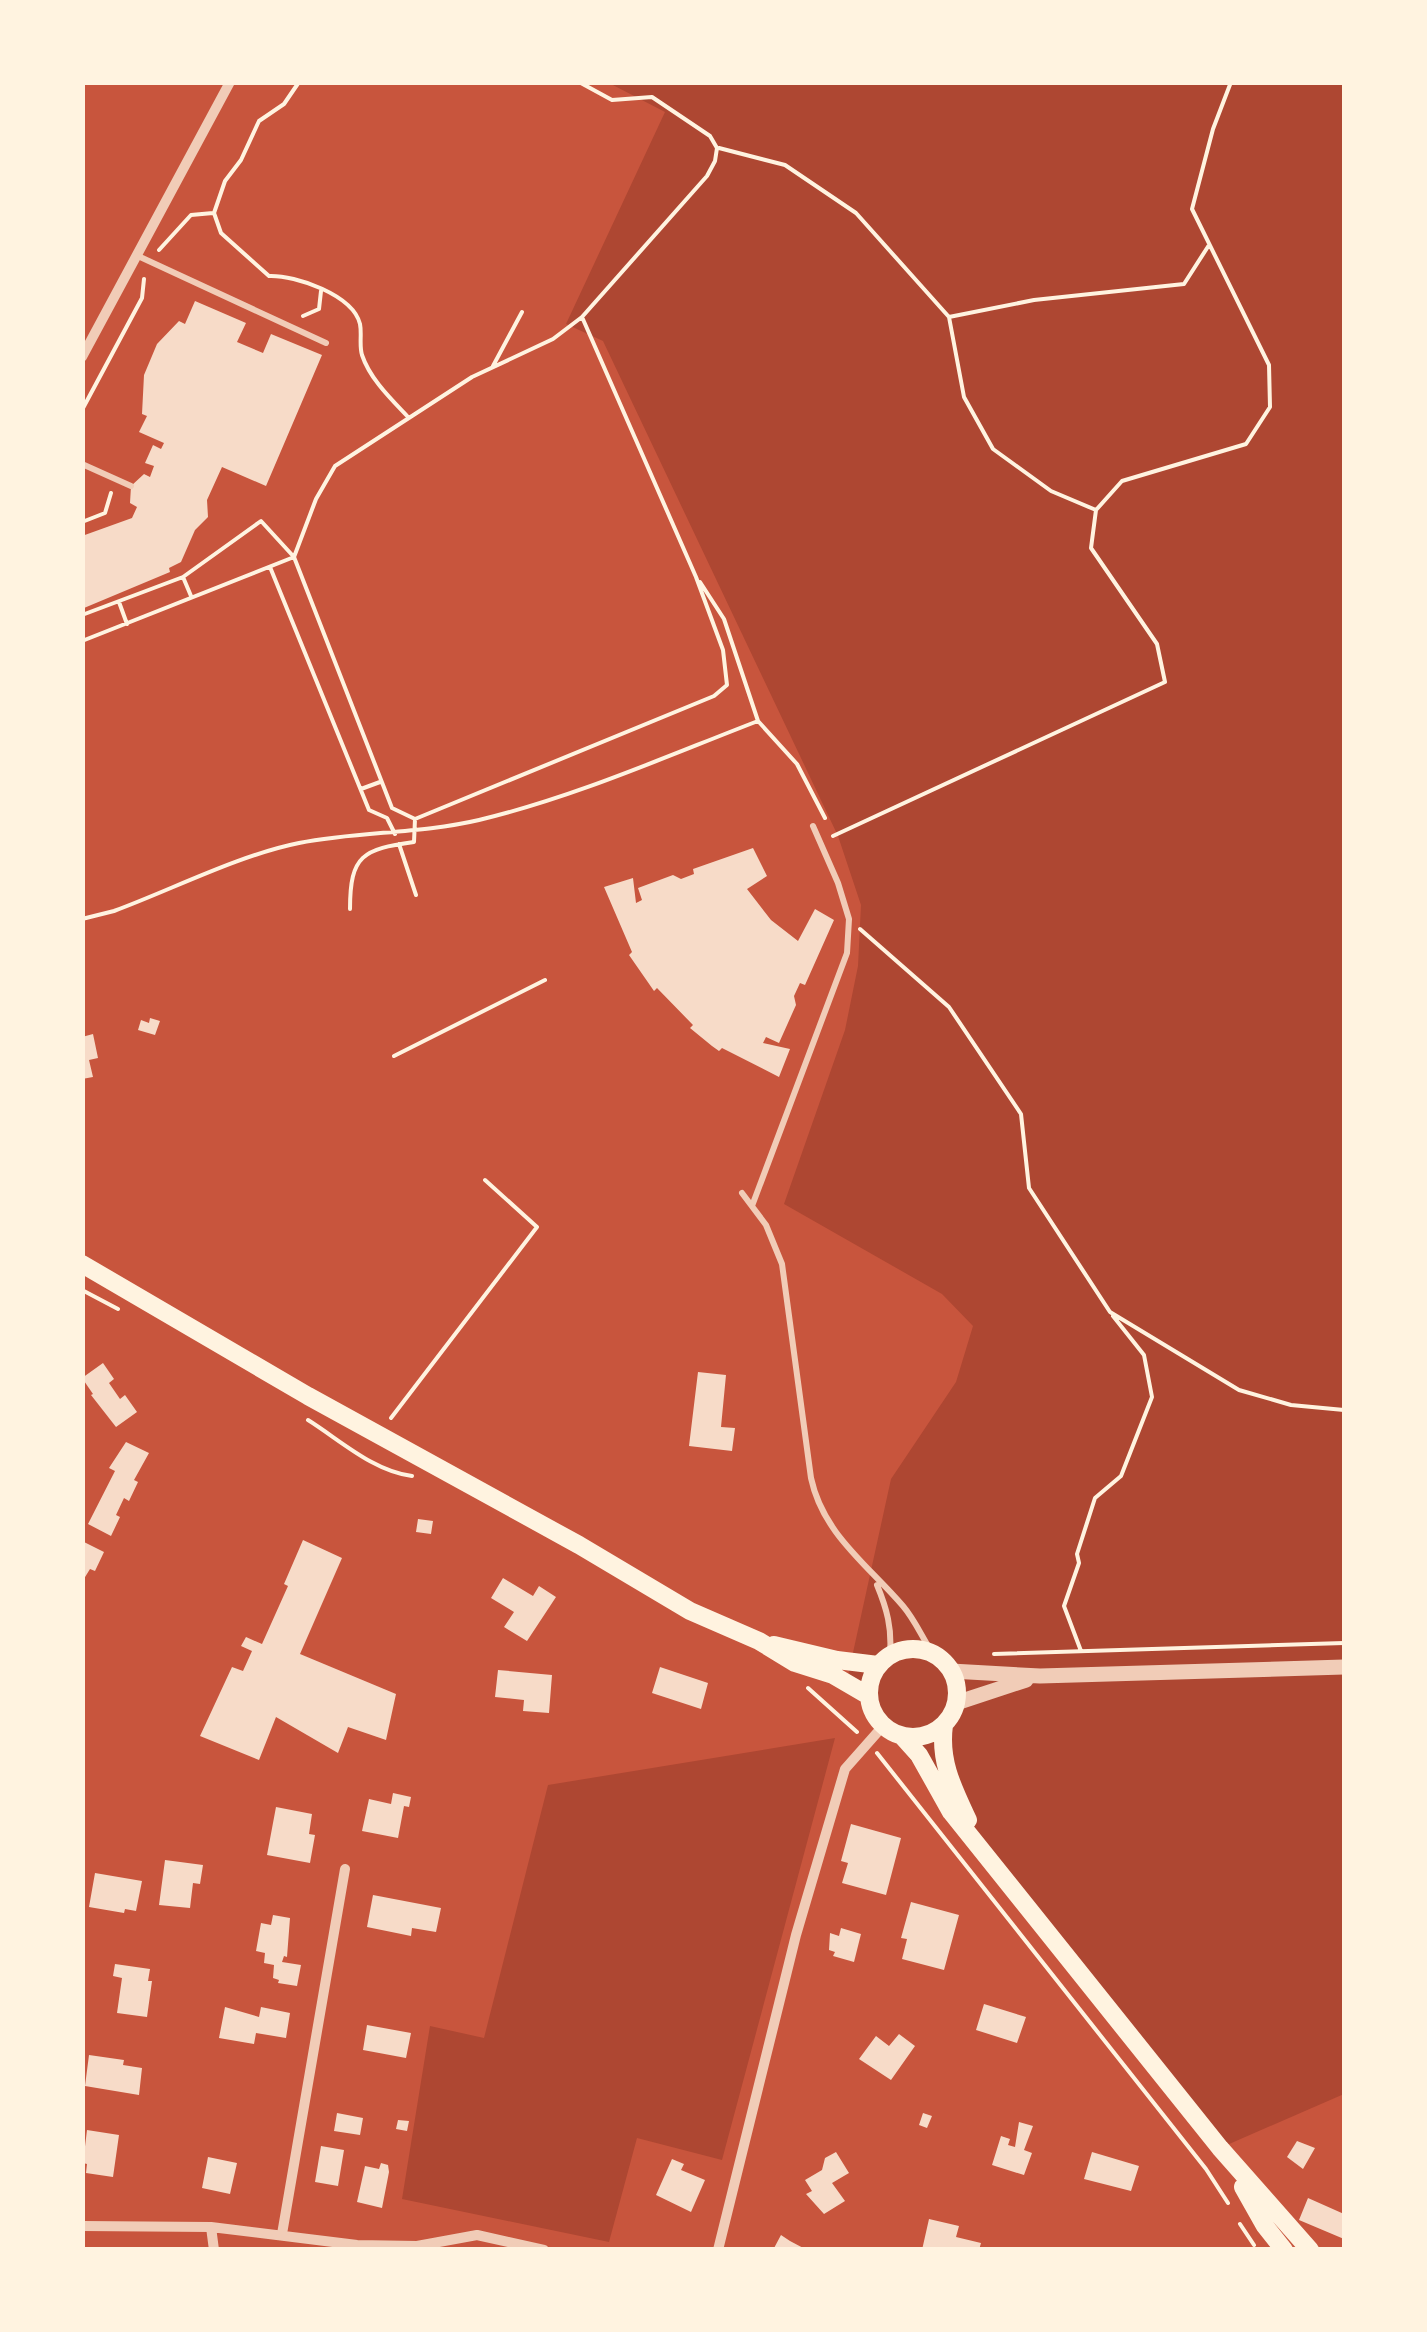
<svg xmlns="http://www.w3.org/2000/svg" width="1427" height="2332" viewBox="0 0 1427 2332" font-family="Signika,sans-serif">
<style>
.green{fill:#ae4732}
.building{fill:#f7dbc8}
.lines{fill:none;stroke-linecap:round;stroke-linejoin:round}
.path{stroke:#fff3e0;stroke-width:4}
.service{stroke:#f1ccb7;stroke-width:6}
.minor{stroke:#f1ccb7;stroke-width:10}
.tertiary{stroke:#f1ccb7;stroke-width:15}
.secondary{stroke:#fff3e0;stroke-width:18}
</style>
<rect width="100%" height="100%" fill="#c8553d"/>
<path class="green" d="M609,83H1344V2094L1220,2148L847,1680L891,1479L956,1382L973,1326L942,1294L784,1204L845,1030L858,966L861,905L838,836L603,341L566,324L665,112Z
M835,1738L722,2160L637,2138L609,2242L402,2199L430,2026L484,2038L548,1785Z"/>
<path class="building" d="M195,301L246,323L237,342L263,353L271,334L322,355L266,486L222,467L207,500L208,517L195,530L181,562L169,568L170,572L84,608L82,536L132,518L137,507L130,503L131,486L144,474L150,477L154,466L145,463L153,445L161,449L164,443L139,432L147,416L142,414L144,375L157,344L179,321L185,324Z
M753,848L767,876L747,889L771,920L798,941L815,909L834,920L805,985L800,983L794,996L796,1005L779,1043L766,1037L763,1043L790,1049L779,1077L722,1048L719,1051L712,1046L690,1028L693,1025L657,988L654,991L629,955L632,952L604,887L633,878L636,903L642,900L638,888L673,875L681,879L694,874L693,869Z
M150,1018L160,1021L155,1035L138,1030L141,1020L149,1023Z
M93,1034L98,1058L89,1060L93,1077L82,1079V1037Z
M103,1363L114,1379L109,1383L120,1399L125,1395L137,1412L116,1427L91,1395L93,1394L82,1378Z
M698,1372L726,1375L721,1427L735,1428L732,1451L689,1446Z
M126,1442L149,1453L134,1480L138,1482L129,1501L124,1498L116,1515L120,1517L111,1536L88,1524L115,1471L109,1468Z
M418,1519L433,1521L431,1534L416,1532Z
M303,1540L342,1558L300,1654L396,1694L386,1740L348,1727L338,1753L276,1717L259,1760L200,1736L232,1667L243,1671L252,1651L241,1646L246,1637L262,1644L288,1586L284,1584Z
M82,1541L104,1552L95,1571L90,1569L82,1582Z
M503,1578L533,1596L539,1586L556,1597L527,1641L504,1627L514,1612L491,1598Z
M660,1667L708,1683L701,1709L652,1693Z
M498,1670L552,1675L549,1713L523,1711L524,1700L495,1697Z
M393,1793L411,1797L409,1807L404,1806L398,1838L362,1831L369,1799L391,1804Z
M276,1807L312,1814L309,1834L315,1835L310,1863L267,1855Z
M851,1824L901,1838L886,1895L842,1883L848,1863L841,1861Z
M165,1860L203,1865L200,1884L193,1883L190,1908L159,1905Z
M95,1873L142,1881L136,1911L125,1909L124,1913L89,1907Z
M373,1895L441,1908L436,1932L412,1928L411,1936L367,1927Z
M911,1902L959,1915L944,1970L902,1959L907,1939L901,1938Z
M273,1915L290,1918L287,1957L284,1956L282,1962L301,1965L297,1986L278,1983L279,1980L273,1978L274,1965L264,1963L265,1953L256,1951L261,1923L271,1925Z
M841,1928L861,1934L854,1962L833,1956L835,1952L829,1950L830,1933L839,1936Z
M115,1964L150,1969L148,1981H152L147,2017L117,2013L122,1978L113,1976Z
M984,2004L1026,2017L1017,2043L976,2030Z
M225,2007L259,2017L261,2007L290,2013L286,2038L256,2033L254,2044L219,2038Z
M367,2025L411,2033L406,2058L363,2050Z
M899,2034L915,2046L891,2080L859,2059L876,2036L889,2046Z
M89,2055L124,2060L123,2065L142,2068L139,2095L85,2086Z
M337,2113L363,2118L360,2135L334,2131Z
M923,2113L932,2116L927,2128L919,2125Z
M398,2120L409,2121L407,2131L396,2129Z
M1019,2122L1033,2126L1024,2150L1032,2153L1024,2175L992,2165L1001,2136L1010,2139L1008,2145L1015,2147Z
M87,2130L119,2135L113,2177L86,2173L87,2164L83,2163Z
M1297,2141L1315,2148L1303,2169L1287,2157Z
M321,2146L344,2150L338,2186L315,2182Z
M836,2152L849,2173L832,2183L845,2201L824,2214L806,2194L812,2191L805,2180L822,2170L825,2158Z
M1092,2152L1139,2166L1131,2191L1084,2179Z
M208,2157L237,2163L230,2194L202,2188Z
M672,2159L684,2164L681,2170L705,2180L691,2212L656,2195Z
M381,2163L388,2165L389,2172L382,2208L357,2202L365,2166L379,2169Z
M1308,2198L1344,2214V2239L1299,2220Z
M929,2219L959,2226L956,2237L981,2243L979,2250H922Z
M781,2235L790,2241L807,2250H773Z"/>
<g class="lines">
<path class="path" d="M299,82L284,104L259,121L241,160L225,181L214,213L221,233L269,276C296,275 353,295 360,324C362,334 359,345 362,355C370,379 391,399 408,417
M719,148L785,165L856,213L949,317L964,397L993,449L1051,491L1096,510
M159,250L191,215L213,213
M303,316L319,309L321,291
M949,317L1034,300L1184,284L1209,245
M493,366L522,312
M82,410L142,298L144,279
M82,522L105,513L111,493
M270,567L369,810L387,818L395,834
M183,577L191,596
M119,602L127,624
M82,615L183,577L261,521L294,557L316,499L335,466L472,377L553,339L582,317L707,176L715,161L717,148L710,136L652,97L612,100L579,82
M82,641L294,557L392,808L415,819L714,696L727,685L723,650L696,577L582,317
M758,721L797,764L825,818
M361,789L380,782
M833,836L1165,682L1157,644L1091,548L1096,510L1122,481L1246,444L1270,407L1269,365L1192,209L1213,129L1231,82
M399,844L416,895
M350,909C350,855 363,849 414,842L415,819
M82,919L114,911C171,890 239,855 299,843C359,831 419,834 479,820C575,797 667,756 758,721L724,619L700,582
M860,929L949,1007L1021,1114L1029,1188L1110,1312L1239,1390L1291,1405L1344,1410
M394,1056L545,980
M82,1290L118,1309
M391,1418L537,1227L485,1180
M308,1420C340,1440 373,1471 412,1476
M1081,1651L1064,1606L1079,1563L1077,1554L1095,1498L1121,1476L1152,1397L1144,1355L1113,1316
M994,1654L1344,1643
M808,1688L857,1732
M877,1753L1206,2169L1228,2203
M1240,2224L1254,2245"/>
<path class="service" d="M138,256L326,343
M82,464L131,486
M742,1193L766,1225L782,1264L811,1478C823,1534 868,1565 903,1606C915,1620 923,1639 933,1654
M752,1206L847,953L849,919L838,883L813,826
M877,1585C887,1609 892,1628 890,1654"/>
<path class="minor" d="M82,357L230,82
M82,2226L211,2227L357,2245L417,2246L477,2235L544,2250
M211,2227L214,2250
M282,2234L345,1869
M718,2250L796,1935L845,1769L883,1726"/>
<path class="tertiary" d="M951,1671L1040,1676L1344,1667
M956,1703L1026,1680"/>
<path class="secondary" d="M82,1264L308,1396L579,1545L690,1611L759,1641L795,1663L833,1675L869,1696
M774,1645L837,1660L878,1665
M869 1693a44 44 0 1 1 88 0a44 44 0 1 1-88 0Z
M944,1725C939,1761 953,1788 968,1820
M902,1736L919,1755L951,1812L1220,2148L1310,2250
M1243,2187L1265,2226L1284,2250"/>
</g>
<rect width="1427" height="2332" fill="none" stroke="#fff3e0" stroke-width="170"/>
</svg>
